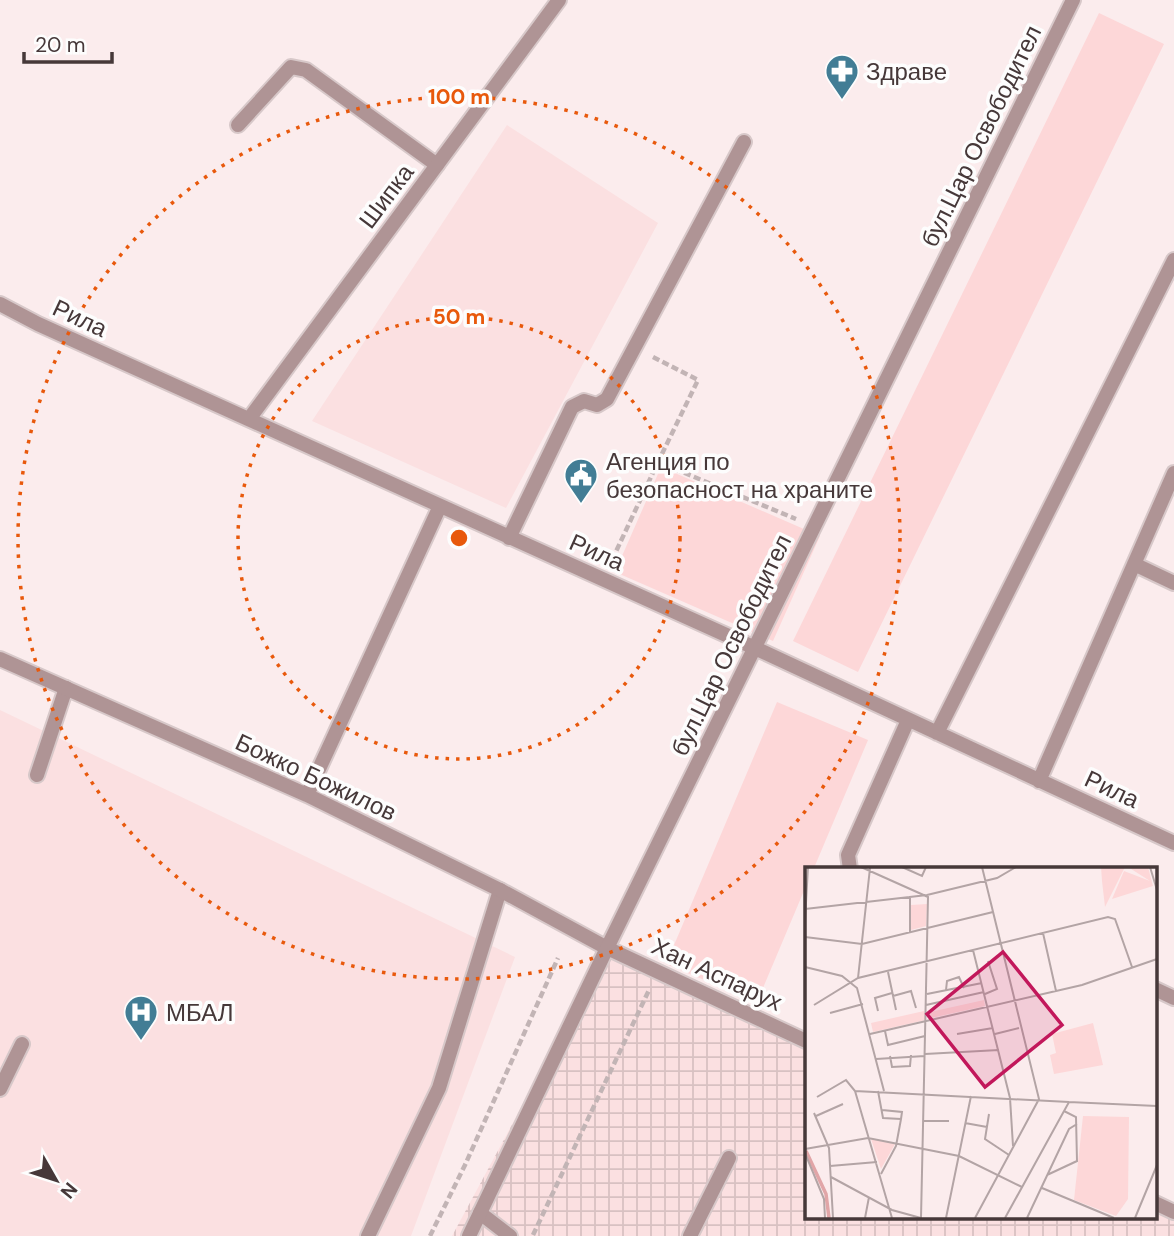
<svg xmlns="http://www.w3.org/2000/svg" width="1174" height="1236" viewBox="0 0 1174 1236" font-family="'DM Sans',sans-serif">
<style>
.built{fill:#fbe0e1}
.industrial{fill:url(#industrial-grid)}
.grass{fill:#fdd7d8}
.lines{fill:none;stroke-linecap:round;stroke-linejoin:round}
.service-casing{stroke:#d7c8c9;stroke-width:18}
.minor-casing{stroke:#d7c8c9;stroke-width:18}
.tertiary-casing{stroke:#d7c8c9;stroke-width:18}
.path{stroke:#c2b4b5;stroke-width:4.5;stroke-dasharray:7 3.5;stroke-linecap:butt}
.service{stroke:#af9495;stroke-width:14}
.minor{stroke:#af9495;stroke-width:14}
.tertiary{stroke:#af9495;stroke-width:14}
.ring{fill:none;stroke:#e8590c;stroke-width:3.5;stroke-dasharray:3.5 7}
.labels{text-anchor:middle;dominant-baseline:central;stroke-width:7;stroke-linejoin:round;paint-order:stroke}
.poi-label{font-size:24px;fill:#463839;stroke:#fdfdfd;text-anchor:start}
.street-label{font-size:24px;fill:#463839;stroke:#fdfdfd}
.inset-river{fill:none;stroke:#e1a5a7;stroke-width:3.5}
.inset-road{fill:none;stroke:#b3a4a5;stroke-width:2}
.view{fill:#c2185b;fill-opacity:0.15;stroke:#c2185b;stroke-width:3.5}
.inset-edge{fill:none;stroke:#463839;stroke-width:3.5}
.centre{fill:#e8590c;stroke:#fdfdfd;stroke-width:3.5}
.ring-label{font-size:21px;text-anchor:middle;font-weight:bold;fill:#e8590c;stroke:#fdfdfd;stroke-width:7;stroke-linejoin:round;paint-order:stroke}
</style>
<defs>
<pattern id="industrial-grid" width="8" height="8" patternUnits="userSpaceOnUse" patternTransform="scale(1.75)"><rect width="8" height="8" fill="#fbe0e1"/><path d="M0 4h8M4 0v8" fill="none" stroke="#d8c1c2"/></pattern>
</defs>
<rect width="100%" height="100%" fill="#fbeced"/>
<path class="built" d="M507,125L658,223L506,508L312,421Z
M0,710L515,957L411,1236H0Z"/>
<path class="industrial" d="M607,948L806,1041V1217H1155V1203L1174,1212V1236H452Z"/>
<path class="grass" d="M1099,13L1164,44L858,672L793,641Z
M661,467L820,536L773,641L615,572Z
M777,702L868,740L814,868L806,869V886L757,1002L666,964Z"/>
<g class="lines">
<defs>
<path id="service" d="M238,125L291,67L306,70L437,165
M37,775L66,688
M0,1089L22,1044
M480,1213L510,1236
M368,1236L439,1088L500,890
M690,1236L729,1158"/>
<path id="minor" d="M0,304L38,324L755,648L1174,843
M249,419L559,0
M509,538L572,407L584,401L597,405L607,399L744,142
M1134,564L1174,583
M0,659L307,795L500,890L607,948L806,1041
M937,733L1174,260
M1039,781L1174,473
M307,795L440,506
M850,869L848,855L908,720
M1155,989L1174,998
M1155,1203L1174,1212"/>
<path id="tertiary" d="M469,1236L607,948L1073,0"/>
</defs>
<use href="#service" class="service-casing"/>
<use href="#minor" class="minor-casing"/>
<use href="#tertiary" class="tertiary-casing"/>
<path class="path" d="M653,357L698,380L658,462
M612,560L658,462L796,519
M533,1235L649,990
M430,1236L465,1165L558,958"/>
<use href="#service" class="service"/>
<use href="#minor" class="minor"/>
<use href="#tertiary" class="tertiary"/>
</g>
<g class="ring">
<circle cx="459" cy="538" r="221"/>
<circle cx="459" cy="538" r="441"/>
</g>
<defs>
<symbol id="pharmacy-pin" viewBox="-11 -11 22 30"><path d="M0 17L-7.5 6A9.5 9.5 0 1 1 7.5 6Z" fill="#427d95" stroke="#fdfdfd"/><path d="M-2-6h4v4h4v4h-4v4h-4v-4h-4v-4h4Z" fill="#fff"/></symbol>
<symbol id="civic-pin" viewBox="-11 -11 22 30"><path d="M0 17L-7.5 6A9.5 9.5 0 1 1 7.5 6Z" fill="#427d95" stroke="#fdfdfd"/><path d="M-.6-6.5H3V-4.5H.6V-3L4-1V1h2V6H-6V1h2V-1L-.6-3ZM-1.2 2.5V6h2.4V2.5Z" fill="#fff"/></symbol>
<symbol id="hospital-pin" viewBox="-11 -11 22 30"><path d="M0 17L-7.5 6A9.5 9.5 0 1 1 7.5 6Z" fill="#427d95" stroke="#fdfdfd"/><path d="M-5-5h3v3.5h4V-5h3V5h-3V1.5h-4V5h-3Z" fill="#fff"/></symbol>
</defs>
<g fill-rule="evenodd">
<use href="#pharmacy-pin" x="823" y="52" width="38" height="52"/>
<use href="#civic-pin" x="562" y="456" width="38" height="52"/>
<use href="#hospital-pin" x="122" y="993" width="38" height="52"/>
</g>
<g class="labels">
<g class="poi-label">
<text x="866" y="71">Здраве</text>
<text x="606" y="461">Агенция по<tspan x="606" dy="28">безопасност на храните</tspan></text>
<text x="166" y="1012">МБАЛ</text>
</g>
<g class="street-label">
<text transform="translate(981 136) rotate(-64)">бул.Цар Освободител</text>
<text transform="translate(386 196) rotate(-53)">Шипка</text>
<text transform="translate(80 318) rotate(25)">Рила</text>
<text transform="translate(597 552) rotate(24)">Рила</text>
<text transform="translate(731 645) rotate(-64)">бул.Цар Освободител</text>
<text transform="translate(316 777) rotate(25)">Божко Божилов</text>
<text transform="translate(1112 789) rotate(25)">Рила</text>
<text transform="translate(717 974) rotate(25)">Хан Аспарух</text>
</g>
</g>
<g transform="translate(805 867)">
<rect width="352" height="352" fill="#fbeced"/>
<path d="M179,133L180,139L126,151L125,145ZM119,144L121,153L68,165L66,156Z" fill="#fdd7d8"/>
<path d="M278,249L324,250L323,332L311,349L269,333Z" fill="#fdd7d8"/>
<path d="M296,0H320L300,40L297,14ZM323,0H343L348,19L307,32L319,4L345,14ZM122,37L121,59L106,63V38ZM288,156L298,198L249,207L245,188L251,186L247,167ZM66,272L90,277L76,302Z" fill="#fdd7d8"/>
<path class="inset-river" d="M1,284L21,327L24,351"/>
<path class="inset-road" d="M56,0L123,30L116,351M97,0L117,9L121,0M345,0L352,23M0,42L122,28L192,11L211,0M0,53L3,0M105,65V29M238,66L251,124M0,70L57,77L188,45M168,83L205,231L208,279M0,100L37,109L52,121L79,224M83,105L91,143M53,111L65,1M141,123L142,114L154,110L159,121M122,127L177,116M180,127L192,122L183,94M88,129L106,124L111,141M9,138L53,111L303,50L310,52L327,100M121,138L179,125M73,144L70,131L87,126M25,146L58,137M80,164L83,178L120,169M65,167L277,118L352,92M152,167L188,161M190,167L214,161M120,187L194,183M85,189L87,200L105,199L106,188M71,192L120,189M50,224L264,235M73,224L78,251L96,252M12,230L41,213L50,224L87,351M9,246L24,281L28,351M184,247L180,272L204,288M11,249L38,237M119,254H144M160,256L182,260M0,282L63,271L154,289L217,320M0,286L19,332L20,351M25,299L72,295M76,307L91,279L96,252L97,245L77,243M242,308L272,294L271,250L259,244M26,310L87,343L116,351M237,321L309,351M60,351L64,330M141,351L166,229M170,351L234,232L177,0M200,351L264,235L352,239M222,351L264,262L272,257M330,351L352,298"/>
<path class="view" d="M198,85L257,158L180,220L122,147Z"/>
<rect width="352" height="352" class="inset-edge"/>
</g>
<circle cx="459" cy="538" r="10" class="centre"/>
<g class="ring-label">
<text x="459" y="104">100 m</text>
<text x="459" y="324">50 m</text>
</g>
<g transform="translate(56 1180) rotate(129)" stroke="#fdfdfd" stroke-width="5" paint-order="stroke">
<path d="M0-5L12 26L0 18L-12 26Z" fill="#463839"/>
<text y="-10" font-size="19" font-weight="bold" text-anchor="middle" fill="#463839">N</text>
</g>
<path d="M24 52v10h88v-10" fill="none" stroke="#463839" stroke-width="3.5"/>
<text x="35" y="52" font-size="21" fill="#463839" stroke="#fdfdfd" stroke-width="5" paint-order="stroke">20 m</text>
</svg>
